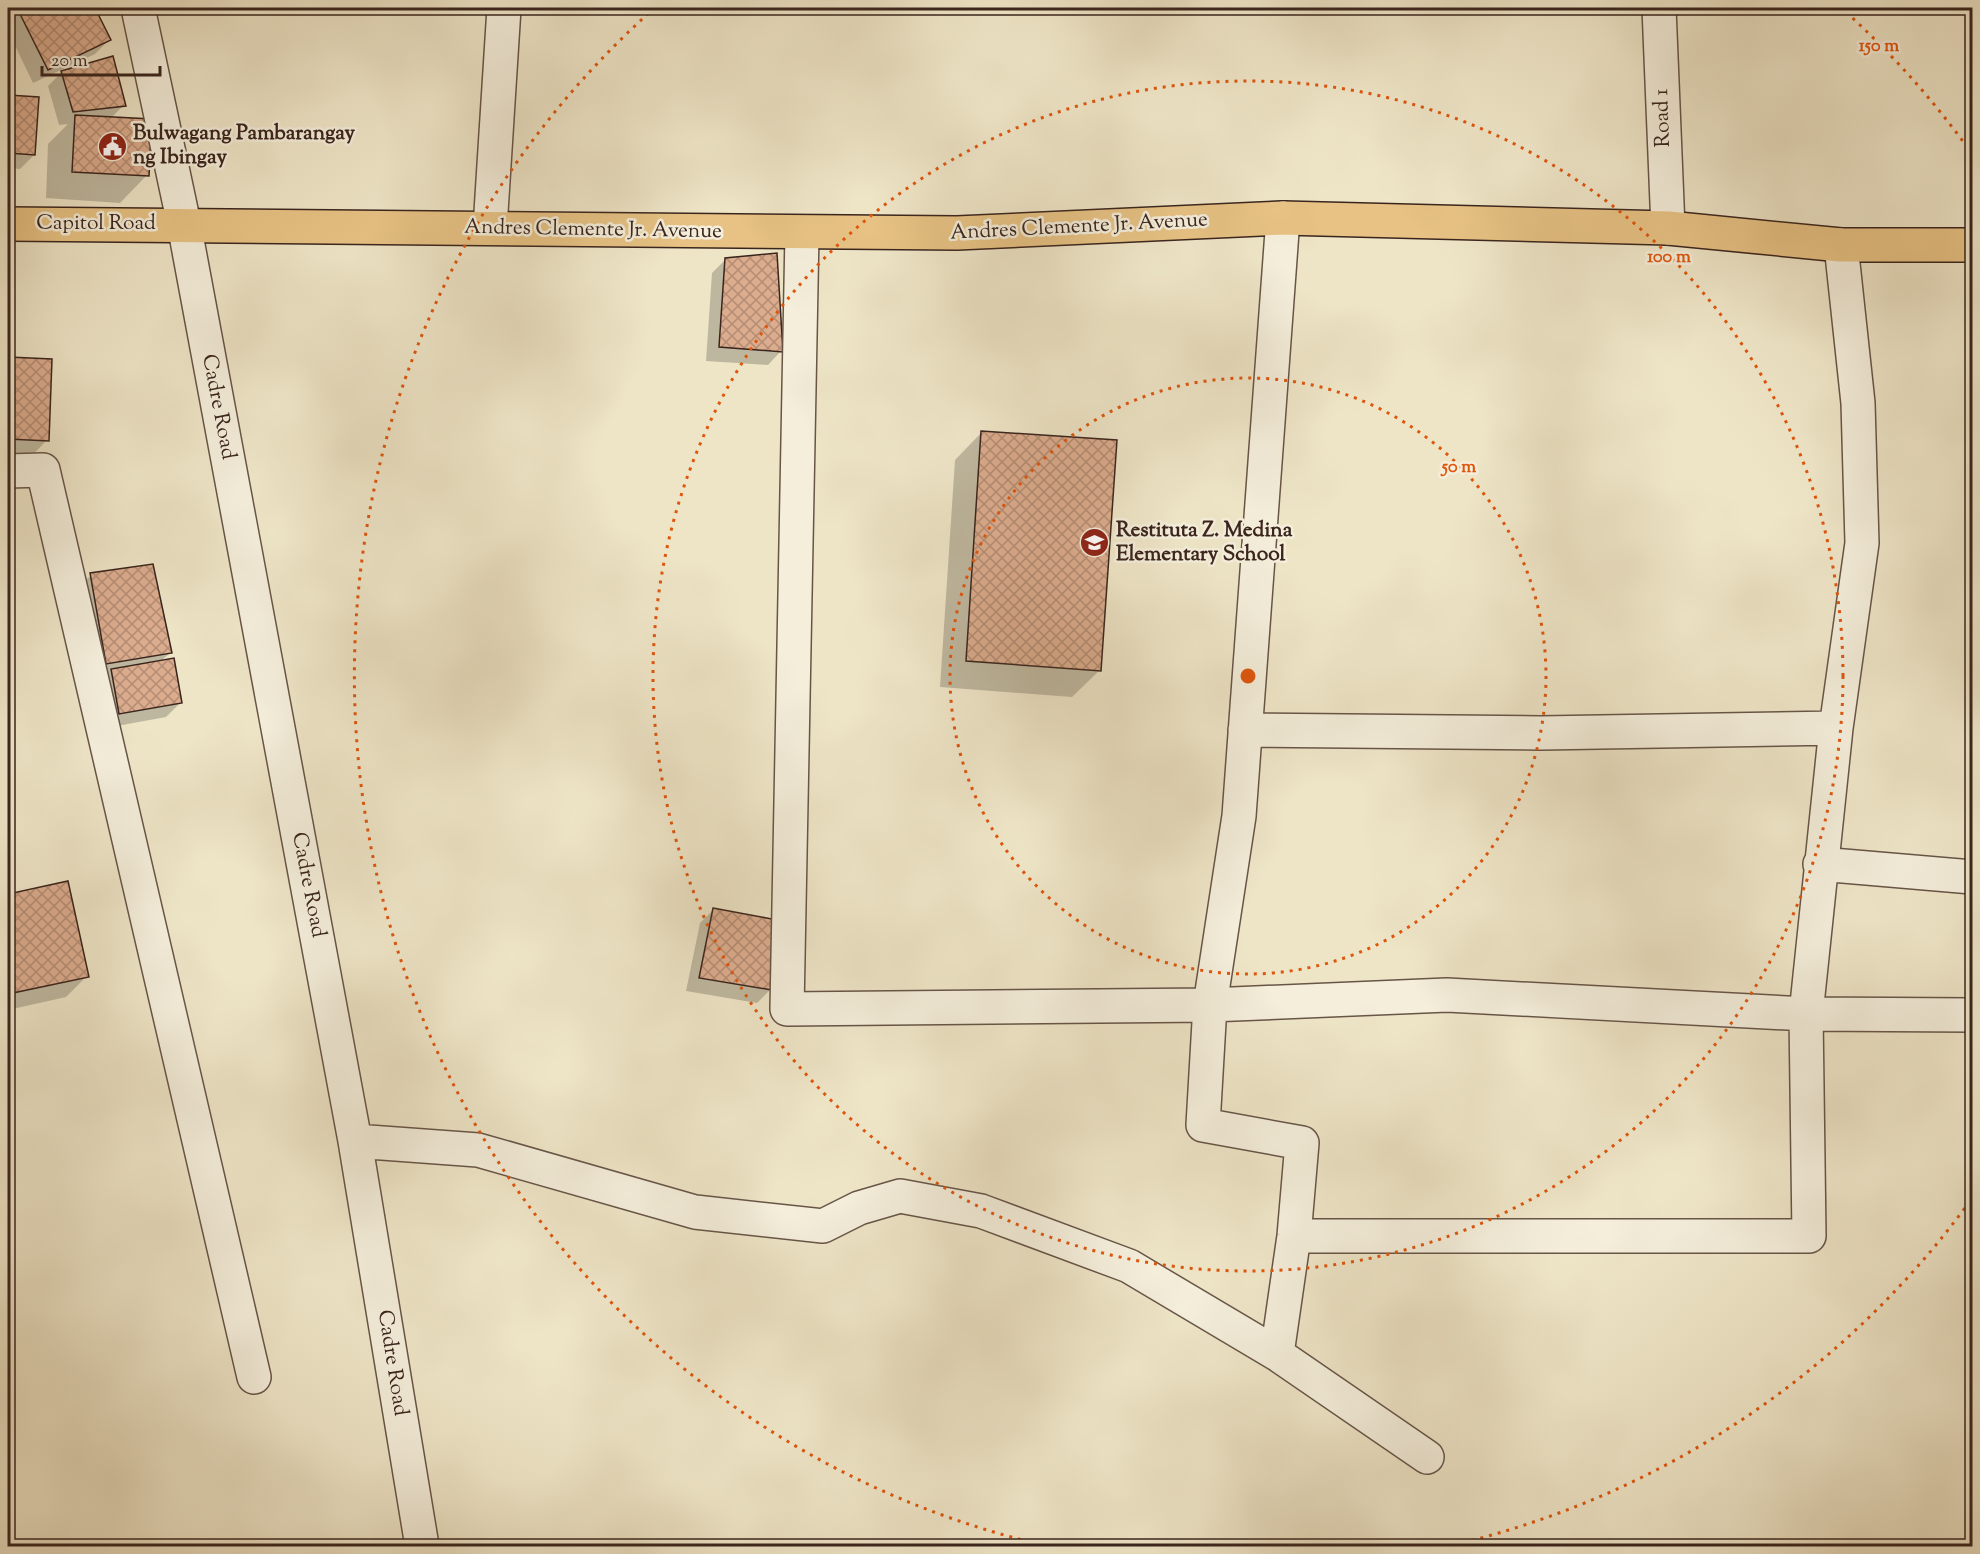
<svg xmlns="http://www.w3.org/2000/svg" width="1980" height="1554" viewBox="0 0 1980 1554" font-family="'Sorts Mill Goudy',serif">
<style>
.shadow{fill:#0003}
.building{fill:url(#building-cross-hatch);stroke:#3a251e;stroke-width:1.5}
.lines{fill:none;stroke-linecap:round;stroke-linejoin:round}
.minor-casing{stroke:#675548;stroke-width:36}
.major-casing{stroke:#3a251e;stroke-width:36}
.minor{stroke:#f4eedb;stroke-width:33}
.major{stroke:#e7c284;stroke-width:33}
.ring{fill:none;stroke:#df560d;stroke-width:3;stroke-dasharray:3 6}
.labels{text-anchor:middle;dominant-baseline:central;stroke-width:5;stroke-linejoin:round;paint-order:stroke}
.street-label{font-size:21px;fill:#3a251e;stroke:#f4eedb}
.poi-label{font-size:21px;font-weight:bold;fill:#3a251e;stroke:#f4eedb;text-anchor:start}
.centre{fill:#df560d;stroke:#f4eedb;stroke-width:3}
.ring-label{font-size:18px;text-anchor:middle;font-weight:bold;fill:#df560d;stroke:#f4eedb;stroke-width:5;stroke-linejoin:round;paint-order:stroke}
</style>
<defs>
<pattern id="building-cross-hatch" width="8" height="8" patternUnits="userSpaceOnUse" patternTransform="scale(1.5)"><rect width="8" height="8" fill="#dbac8e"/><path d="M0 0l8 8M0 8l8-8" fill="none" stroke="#b38c73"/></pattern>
</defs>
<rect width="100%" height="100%" fill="#eee5c7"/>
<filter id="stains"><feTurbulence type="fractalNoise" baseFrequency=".00333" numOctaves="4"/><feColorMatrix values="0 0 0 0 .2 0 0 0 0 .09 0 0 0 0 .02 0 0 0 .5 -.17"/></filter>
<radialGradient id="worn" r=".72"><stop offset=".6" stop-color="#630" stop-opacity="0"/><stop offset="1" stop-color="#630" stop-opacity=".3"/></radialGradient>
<path class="shadow" d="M8,8H93L109,40L95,54L33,83L8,31Z
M62,72L124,105L110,119L147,175L120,203L46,198L48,144L68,124L59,125L48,86Z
M8,96L38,98L34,155L20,169L8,168Z
M726,259L781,351L768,365L706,361L712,273Z
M8,358L50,360L47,440L20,468L8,467Z
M982,432L1100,670L1072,697L940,687L955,460Z
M91,575L171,652L161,661L180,703L166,717L106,728L98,684L109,674L92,677L77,589Z
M67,883L87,976L66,997L8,1010V895Z
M714,909L771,989L757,1003L686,991L700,923Z"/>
<path class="building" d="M17,8H95L111,40L48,70Z
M113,56L126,106L73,112L61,71Z
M8,95L39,97L35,155L8,153Z
M75,115L152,119L149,176L72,172Z
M777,253L783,352L719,347L725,258Z
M8,357L52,359L49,441L8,439Z
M981,431L1117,440L1101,671L966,661Z
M153,564L172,653L106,664L90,573Z
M174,658L182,703L119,714L111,669Z
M68,881L89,977L8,994V894Z
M713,908L772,919V990L699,978Z"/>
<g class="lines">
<defs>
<path id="minor" d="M138,8L184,224L355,1141L422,1546
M1659,8L1668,228
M1283,218L1239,816L1210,1005L1447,995L1806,1014L1972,1015
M490,228L504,8
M802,233L787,1009L1210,1005L1203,1125L1302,1143L1294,1236L1277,1354
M8,471L43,470L254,1377
M1245,730L1541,733L1836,728
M1820,864L1972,877
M355,1141L478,1150L695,1212L823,1226L859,1208L900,1196L981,1211L1129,1266L1277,1354L1427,1457
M1294,1236H1809L1806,1014L1836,728L1862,543L1858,403L1841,245"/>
<path id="major" d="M8,224L957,233L1283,218L1668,228L1841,245H1972"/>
</defs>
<use href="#minor" class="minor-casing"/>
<use href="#major" class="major-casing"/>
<use href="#minor" class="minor"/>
<use href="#major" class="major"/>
</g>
<g class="ring">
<circle cx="1248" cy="676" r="298"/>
<circle cx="1248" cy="676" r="595"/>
<path d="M1970 1201A893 893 0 0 1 1449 1546M1047 1546A893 893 0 0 1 650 12M1846 12A893 893 0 0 1 1970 151"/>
</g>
<defs>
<symbol id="civic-disc" viewBox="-11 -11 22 22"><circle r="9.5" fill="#8f2418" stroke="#f4eedb"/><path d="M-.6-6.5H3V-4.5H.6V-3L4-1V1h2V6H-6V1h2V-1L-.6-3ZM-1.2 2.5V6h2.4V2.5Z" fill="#fff"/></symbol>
<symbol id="school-disc" viewBox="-11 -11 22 22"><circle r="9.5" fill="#8f2418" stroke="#f4eedb"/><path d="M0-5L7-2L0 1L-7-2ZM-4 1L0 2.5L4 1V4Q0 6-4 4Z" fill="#fff"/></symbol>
</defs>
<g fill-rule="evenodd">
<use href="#civic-disc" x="96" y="130" width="33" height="33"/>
<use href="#school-disc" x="1078" y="526" width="33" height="33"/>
</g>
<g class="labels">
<g class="street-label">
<text transform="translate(1663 118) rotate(-92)">Road 1</text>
<text x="96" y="224">Capitol Road</text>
<text transform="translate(1079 227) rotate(-3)">Andres Clemente Jr. Avenue</text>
<text transform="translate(593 230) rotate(1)">Andres Clemente Jr. Avenue</text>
<text transform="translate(218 407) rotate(79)">Cadre Road</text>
<text transform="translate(308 885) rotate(79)">Cadre Road</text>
<text transform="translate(392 1363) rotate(81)">Cadre Road</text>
</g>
<g class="poi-label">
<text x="133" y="134">Bulwagang Pambarangay<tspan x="133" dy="24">ng Ibingay</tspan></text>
<text x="1116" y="531">Restituta Z. Medina<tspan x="1116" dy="24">Elementary School</tspan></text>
</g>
</g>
<circle cx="1248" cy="676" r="9" class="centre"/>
<g class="ring-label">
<text x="1879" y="51">150 m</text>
<text x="1669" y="262">100 m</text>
<text x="1459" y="472">50 m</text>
</g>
<rect width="1980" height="1554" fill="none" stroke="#eee5c7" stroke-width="30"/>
<rect x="9" y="9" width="1962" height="1536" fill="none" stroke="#3a251e" stroke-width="3"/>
<rect x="15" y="15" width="1950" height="1524" fill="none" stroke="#3a251e" stroke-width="1.5"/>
<path d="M42 66v9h118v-9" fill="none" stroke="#3a251e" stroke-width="3"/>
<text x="51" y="66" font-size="18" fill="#3a251e" stroke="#f4eedb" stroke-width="4.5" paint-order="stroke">20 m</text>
<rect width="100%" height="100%" filter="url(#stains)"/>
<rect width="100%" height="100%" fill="url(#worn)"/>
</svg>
